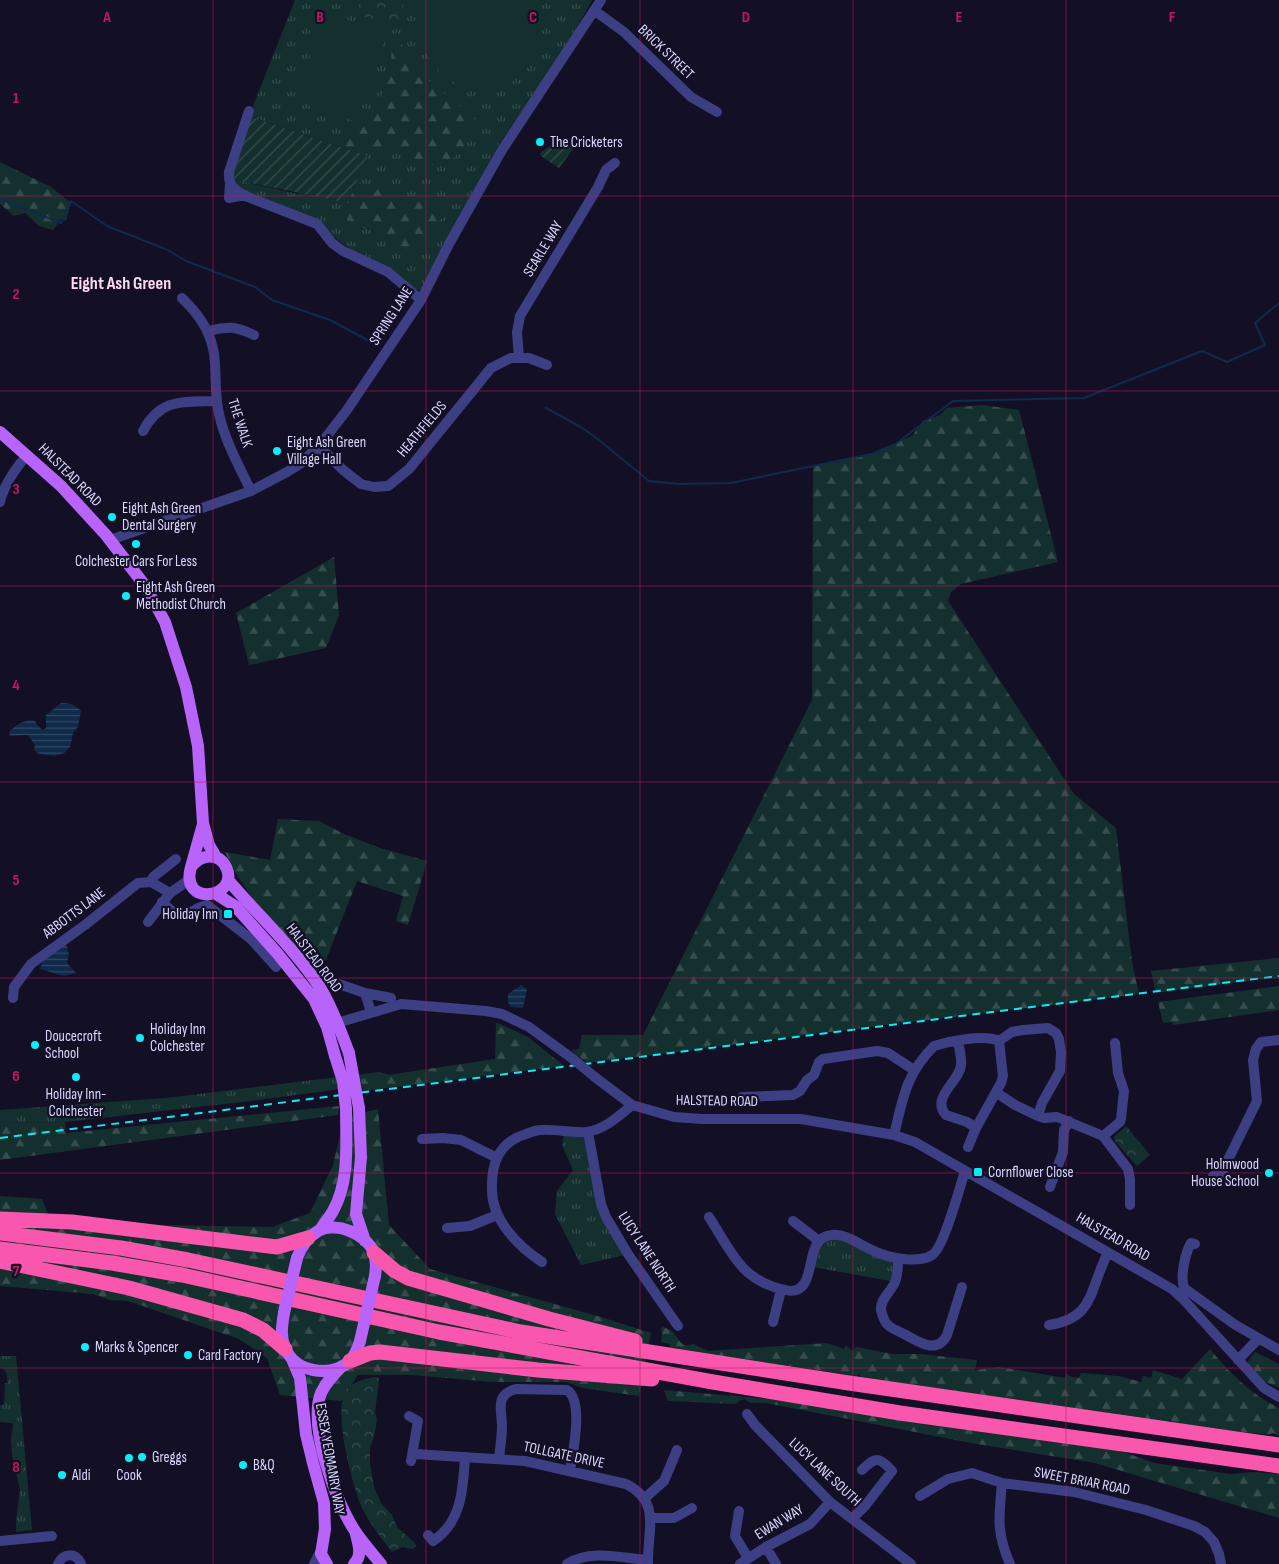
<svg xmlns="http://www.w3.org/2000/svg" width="1279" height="1564" viewBox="0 0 1279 1564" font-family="'Sofia Sans Condensed',sans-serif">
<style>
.grass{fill:url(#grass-tufts)}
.forest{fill:url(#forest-firs)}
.park{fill:url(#park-crowns)}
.garden{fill:url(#garden-furrows)}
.pitch{fill:#14302e}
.water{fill:url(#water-rules)}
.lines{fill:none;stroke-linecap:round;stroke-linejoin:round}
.stream{stroke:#102a4a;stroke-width:2}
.minor{stroke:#3d3f84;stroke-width:10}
.major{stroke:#b863f9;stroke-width:12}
.highway{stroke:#f957ae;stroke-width:15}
.rail{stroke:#0becf6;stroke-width:2;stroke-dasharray:8 6;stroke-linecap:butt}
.minor-bridge{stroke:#3d3f84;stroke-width:10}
.major-bridge{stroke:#b863f9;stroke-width:12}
.grid{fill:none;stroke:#c2185b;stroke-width:1;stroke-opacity:0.55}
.poi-dot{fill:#0becf6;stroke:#131026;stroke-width:2}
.labels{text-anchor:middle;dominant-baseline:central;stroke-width:4.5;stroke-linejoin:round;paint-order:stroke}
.street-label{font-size:15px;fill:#dad7fe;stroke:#131026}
.poi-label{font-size:15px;fill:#dad7fe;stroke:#131026;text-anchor:start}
.quarter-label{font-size:18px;font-weight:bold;fill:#fed9f2;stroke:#131026}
.grid-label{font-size:16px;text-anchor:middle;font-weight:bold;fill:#c2185b;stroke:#131026;stroke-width:4.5;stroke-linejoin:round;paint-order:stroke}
</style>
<defs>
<pattern id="grass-tufts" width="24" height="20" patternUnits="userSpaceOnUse" patternTransform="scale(1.25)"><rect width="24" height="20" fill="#14302e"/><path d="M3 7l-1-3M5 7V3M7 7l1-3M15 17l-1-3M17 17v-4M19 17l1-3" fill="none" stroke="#364d4d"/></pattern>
<pattern id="forest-firs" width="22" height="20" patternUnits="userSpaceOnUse" patternTransform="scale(1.25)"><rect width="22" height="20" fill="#14302e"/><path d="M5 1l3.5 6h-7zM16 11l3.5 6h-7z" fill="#364d4d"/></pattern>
<pattern id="park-crowns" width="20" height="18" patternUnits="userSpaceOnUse" patternTransform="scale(1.25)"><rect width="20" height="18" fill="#14302e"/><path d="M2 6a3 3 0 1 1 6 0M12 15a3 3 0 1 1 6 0" fill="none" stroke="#364d4d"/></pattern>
<pattern id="garden-furrows" width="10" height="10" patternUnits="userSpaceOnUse" patternTransform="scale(1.25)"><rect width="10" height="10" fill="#14302e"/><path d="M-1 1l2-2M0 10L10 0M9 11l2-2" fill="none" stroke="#364d4d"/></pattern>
<pattern id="water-rules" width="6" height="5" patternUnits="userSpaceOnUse" patternTransform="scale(1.25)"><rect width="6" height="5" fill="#102a4a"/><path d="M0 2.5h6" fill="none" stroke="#324865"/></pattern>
</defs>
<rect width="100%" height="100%" fill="#131026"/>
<path class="grass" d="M295,0H592L565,49L499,144L422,289L416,290L360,256L331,235L239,188L231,179L298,194L356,152L249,116Z
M379,1072L409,1080L251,1101L65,1122L0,1123V1110L166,1098Z
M583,1134L597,1202L625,1255L581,1265L555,1214L557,1191L573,1170L562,1145L564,1135Z
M837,1238L892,1262C895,1269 892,1275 890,1281L813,1267C819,1251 818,1243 837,1238Z
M0,1356H16L32,1530L16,1532V1521L20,1490L12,1455L11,1440L13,1423L0,1422V1406L4,1404L5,1383H7C8,1375 7,1371 0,1367Z"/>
<path class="forest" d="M397,32C401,43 406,55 413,64C431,86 456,100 475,120L463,148L448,163L419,166L402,152L383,150L356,152L339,147L340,138L363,126L378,102L392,73L391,45Z
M0,162L51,187L71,203L66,221L61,219L53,230L39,226L25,213L14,216L0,204Z
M356,182L407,199L440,206L445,216L429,228L435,235L428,245L415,251L387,241L378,232L359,227L346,218L348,203Z
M982,405L1019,410L1058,562L961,584L951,592L948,601L1074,794L1116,828L1132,962L1139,994L782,1038L714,1047V1045H710V1048L587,1063L571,1050L579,1049L582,1035H643L812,700L813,466L864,456L912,436L923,421L940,415L947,408Z
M334,557L339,615L326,648L249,665L236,613Z
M278,819L319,821L344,834L380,848L427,861L408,925L396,921L403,896L357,881L320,975C286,936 246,899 225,852L270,860Z
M1279,958V977L1156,993L1151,971Z
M1279,986V1010L1173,1025L1172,1022L1163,1023L1158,1002Z
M496,1023L500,1024L528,1037L564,1066L363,1091L361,1079L495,1059Z
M339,1106L338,1115L0,1160V1123L65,1122L66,1133Z
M378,1109L389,1225L430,1269L601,1317L651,1333L639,1396L583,1388L566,1382H493L413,1375H358L341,1401L280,1395L267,1358L239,1339L128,1301L110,1300L93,1294L0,1286V1196L42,1199L48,1214L159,1225L272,1227L310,1213L333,1165L344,1117Z
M661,1326C665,1328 670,1329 673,1332C679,1339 681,1349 693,1344L708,1351L827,1343L844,1349L846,1346L853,1351L856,1347L893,1354H919L977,1360L975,1370L999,1367L1065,1378L1066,1374L1072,1377L1079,1378L1081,1373L1119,1376L1141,1382L1143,1376L1151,1378L1153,1370L1182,1379L1210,1349C1232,1375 1248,1392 1279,1408V1436L1273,1433L1269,1435L1220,1429L1216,1427L1214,1428L1174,1423L1170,1420L1166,1422L1070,1409L1068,1407L957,1391L955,1393L865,1380L858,1374L857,1376L791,1366L768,1365L670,1347V1344L661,1342L662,1334Z
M1255,1352L1279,1364V1388L1264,1381L1246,1364Z
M664,1390L792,1401L1023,1434L1124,1452L1154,1463L1231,1474L1253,1472L1279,1474V1518L1095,1463L971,1443L766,1403H751L744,1399L739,1401L736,1404L668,1401Z"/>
<path class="park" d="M360,0H405L397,27L356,14Z
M1126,1126L1150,1155L1137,1166L1114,1140V1137Z
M374,1377L379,1378V1381L375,1412L377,1420L374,1437L370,1447V1464L374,1487L381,1503L392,1515L397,1527L415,1543L416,1546L413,1549L402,1547L392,1552C381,1538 371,1525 363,1510C353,1489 332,1410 346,1390C352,1382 365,1379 374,1377Z"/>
<path class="garden" d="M249,116L367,156L348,203L231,179Z
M560,138L573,149L559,168L541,156L540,153Z"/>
<path class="pitch" d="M419,0H526C568,86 459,126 424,48C416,30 414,19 419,0Z
M326,12L387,34L356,122L294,100Z"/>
<path class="water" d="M61,703C69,703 75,704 81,711L78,727L73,733L70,747L64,753L55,756L39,754L34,750L35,745L28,735L10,736L9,732C16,725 24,719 35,721L38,726L43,730L46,728V715Z
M65,944L68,948L67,950L69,953L67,963L76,973L64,976L40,969L43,961Z
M521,985L527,989L523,1008L511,1007L508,1002V994Z"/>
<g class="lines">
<path class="stream" d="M0,199L61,223L71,201L107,226L168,250L186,261L255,287L272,300L330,320L373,343L380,345
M546,408L579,426L594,436L649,481L678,484L731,483L886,451L953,401L1084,398L1202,351L1227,362L1265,345L1255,323L1279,303"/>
<path class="minor" d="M595,11L624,32L691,97L717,112
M249,111L229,172C228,184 232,188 243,195L317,224L332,243L343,251L388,272L421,300
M230,184L229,198L245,195
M182,298C202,317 214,337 215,364C216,381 215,397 219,414C225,441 239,466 251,491
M208,331C229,326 235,326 254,335
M519,358L517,332L520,316L598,187L606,170L615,163
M143,431C161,398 182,402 215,401
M319,446L343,470L361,484L374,487L388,486L409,469L491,368L511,358H529L547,365
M0,502C4,484 15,469 27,455
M110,540L251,491L287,472L300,464L319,446L347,410L421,300L449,244L502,150L601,0
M151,882L153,877L176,859
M162,902L175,914L184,916L198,908L207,905L251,939L276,967
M148,922L170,893L189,880
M330,981L365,993L371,1012
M365,993L391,998
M13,998L14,987L31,964L85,925L138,883L151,882L170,893
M337,1023L401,1004L486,1011L502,1014L529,1027L573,1059
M958,1041C959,1048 962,1058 961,1065C960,1081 930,1098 946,1115L967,1122L976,1128
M999,1041L1012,1032L1023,1030L1048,1028L1056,1033L1059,1039L1061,1052L1060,1071L1042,1103L1038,1116
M596,1078L632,1105L674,1117L702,1119H801L894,1135L915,1142L1172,1289L1183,1299L1264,1388L1279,1397
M997,1093L1015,1105L1038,1116L1044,1118L1057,1117L1103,1136L1128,1169L1130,1179V1205
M742,1097L793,1095L800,1091L807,1080L814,1075L819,1062L823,1059L877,1051L888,1053L914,1070
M588,1132L601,1204L606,1217L628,1254L678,1326
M894,1135C903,1098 906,1074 934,1046C950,1041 984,1034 999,1041L1003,1076L1001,1083L976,1128L968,1147
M1103,1136L1120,1122L1121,1119L1124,1091L1118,1073L1115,1043
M422,1139L443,1138L461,1140L497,1158
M1213,1176L1221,1174L1257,1101L1253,1060L1256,1049L1261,1042L1279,1040
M1050,1187L1063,1152L1064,1130L1069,1121
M709,1217C731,1251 741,1281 785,1290C793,1292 799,1291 804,1284C814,1269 808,1237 832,1235C846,1233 861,1246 874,1251C888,1258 918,1264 932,1255C944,1248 960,1186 965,1171
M793,1221L819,1241
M447,1228L470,1226L497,1215
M1195,1244L1191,1243C1185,1254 1180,1276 1184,1288L1234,1324L1279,1350
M898,1259C898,1267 898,1275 895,1282C891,1292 880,1299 881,1310C882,1314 884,1321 887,1324C891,1329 899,1331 904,1334C919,1342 937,1355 947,1335L962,1287
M542,1262C518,1246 492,1220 492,1190C491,1163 499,1142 526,1134C531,1132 536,1130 541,1130C556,1129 571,1133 586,1132C604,1130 619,1116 632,1105
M773,1322L781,1290
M1049,1325C1096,1318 1089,1288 1108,1253
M1238,1360L1258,1339
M747,1414L755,1425L830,1502L911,1564
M409,1416L418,1421L412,1455
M499,1459C500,1448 502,1437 502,1426C502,1410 494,1395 516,1389L567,1390C584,1401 573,1452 570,1470
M411,1461L412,1456L415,1454L525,1461L626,1484C662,1502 647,1531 648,1564
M1002,1483C999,1516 996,1532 1010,1564
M920,1496L948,1479L972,1473L1002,1483L1074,1492L1146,1510L1194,1526L1205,1532L1214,1542L1219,1554L1221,1564
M645,1498L664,1481L677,1450
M739,1511L735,1536L748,1558
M650,1518H674L692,1508
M852,1519L865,1506L892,1471C879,1456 875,1457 862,1470
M428,1535L433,1541C462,1522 463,1489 465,1457
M0,1541L52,1536
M766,1547L776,1564
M58,1564C63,1553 76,1552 81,1564
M314,1564L322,1548
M567,1564C591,1549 621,1558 648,1560
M740,1564L766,1547L810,1524L830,1502"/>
<path class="major" d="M0,432L61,486L106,535L146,587L165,622L186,687L198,746L203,823L209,845L216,857
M191,867C200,855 218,851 226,867C241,898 179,908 191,867L203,824
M228,880C259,916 295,949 321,989C333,1009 341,1032 349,1053
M216,894L235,906L277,953L314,999L327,1027L335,1056
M359,1108L361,1157L356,1214L365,1241
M320,1230C324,1224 329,1218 333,1211C350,1181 346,1142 346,1109
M297,1258C301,1247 308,1237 318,1231C336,1221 367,1234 374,1253C377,1261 376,1269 375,1276
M284,1313C282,1325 280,1337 285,1348C295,1372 329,1378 349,1362C354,1357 358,1348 360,1341
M292,1359L300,1378L306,1434L313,1463L324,1503L325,1529L321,1554L327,1564
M342,1366C334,1374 326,1382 321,1393C308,1426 336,1503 355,1531C362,1542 372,1553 381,1564
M354,1564C363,1555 358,1544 356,1534"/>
<path class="highway" d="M0,1219L72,1222L277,1247L308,1238
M0,1233L121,1248L188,1260L521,1332L849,1383L1279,1445
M0,1249L112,1263L182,1275L439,1332L713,1382L900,1413L1279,1466
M374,1253L395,1271L408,1278L549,1319L635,1341
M0,1261L129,1288L243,1320L263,1330L285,1349
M350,1361L370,1353L380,1352L538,1370L652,1379"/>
<path class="rail" d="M0,1138C427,1085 853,1029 1279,976"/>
<path class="minor-bridge" d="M573,1059L596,1078"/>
<path class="major-bridge" d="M349,1053L359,1108
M335,1056L343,1081L346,1109
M284,1313L297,1258
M360,1341L375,1276"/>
</g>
<path class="grid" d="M213,0V1564M426,0V1564M640,0V1564M853,0V1564M1066,0V1564M0,196H1279M0,391H1279M0,586H1279M0,782H1279M0,978H1279M0,1173H1279M0,1368H1279"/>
<g class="poi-dot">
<circle cx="540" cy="142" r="5"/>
<circle cx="277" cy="451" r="5"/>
<circle cx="112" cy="517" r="5"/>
<circle cx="136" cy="544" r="5"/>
<circle cx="126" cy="596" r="5"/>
<rect x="223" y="909" width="10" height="10" rx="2.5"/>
<circle cx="140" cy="1038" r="5"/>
<circle cx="35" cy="1045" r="5"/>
<circle cx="76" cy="1077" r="5"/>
<rect x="973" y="1167" width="10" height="10" rx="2.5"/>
<circle cx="1269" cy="1173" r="5"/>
<circle cx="85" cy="1347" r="5"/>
<circle cx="188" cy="1355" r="5"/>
<circle cx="142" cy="1457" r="5"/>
<circle cx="129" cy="1458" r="5"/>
<circle cx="243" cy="1465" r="5"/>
<circle cx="62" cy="1475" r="5"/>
</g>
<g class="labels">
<g class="street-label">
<text transform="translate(666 52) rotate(44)">BRICK STREET</text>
<text transform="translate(543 249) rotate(-59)">SEARLE WAY</text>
<text transform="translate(391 316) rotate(-57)">SPRING LANE</text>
<text transform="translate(240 423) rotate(72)">THE WALK</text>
<text transform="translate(422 429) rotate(-50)">HEATHFIELDS</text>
<text transform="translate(70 475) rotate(45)">HALSTEAD ROAD</text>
<text transform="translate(74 913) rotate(-37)">ABBOTTS LANE</text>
<text transform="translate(314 958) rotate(53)">HALSTEAD ROAD</text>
<text transform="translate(717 1101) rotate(1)">HALSTEAD ROAD</text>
<text transform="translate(1113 1237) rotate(30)">HALSTEAD ROAD</text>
<text transform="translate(647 1252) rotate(57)">LUCY LANE NORTH</text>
<text transform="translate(564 1455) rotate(12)">TOLLGATE DRIVE</text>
<text transform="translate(330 1459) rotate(80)">ESSEX YEOMANRY WAY</text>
<text transform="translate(825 1472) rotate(43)">LUCY LANE SOUTH</text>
<text transform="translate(1082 1481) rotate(11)">SWEET BRIAR ROAD</text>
<text transform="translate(779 1522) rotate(-31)">EWAN WAY</text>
</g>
<g class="poi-label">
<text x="550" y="142">The Cricketers</text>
<text x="287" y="442">Eight Ash Green<tspan x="287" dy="17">Village Hall</tspan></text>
<text x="122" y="508">Eight Ash Green<tspan x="122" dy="17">Dental Surgery</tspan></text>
<text x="136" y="561" text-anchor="middle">Colchester Cars For Less</text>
<text x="136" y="587">Eight Ash Green<tspan x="136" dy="17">Methodist Church</tspan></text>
<text x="218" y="914" text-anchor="end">Holiday Inn</text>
<text x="150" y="1029">Holiday Inn<tspan x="150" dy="17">Colchester</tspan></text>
<text x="45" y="1036">Doucecroft<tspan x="45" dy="17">School</tspan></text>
<text x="76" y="1094" text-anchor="middle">Holiday Inn-<tspan x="76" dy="17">Colchester</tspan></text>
<text x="1259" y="1164" text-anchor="end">Holmwood<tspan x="1259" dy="17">House School</tspan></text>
<text x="988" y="1172">Cornflower Close</text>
<text x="95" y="1347">Marks &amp; Spencer</text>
<text x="198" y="1355">Card Factory</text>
<text x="152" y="1457">Greggs</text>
<text x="253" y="1465">B&amp;Q</text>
<text x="72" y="1475">Aldi</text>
<text x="129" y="1475" text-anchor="middle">Cook</text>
</g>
<g class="quarter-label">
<text x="121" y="283">Eight Ash Green</text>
</g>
</g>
<g class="grid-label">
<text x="107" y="22">A</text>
<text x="320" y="22">B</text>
<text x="533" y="22">C</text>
<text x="746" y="22">D</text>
<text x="959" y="22">E</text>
<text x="1172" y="22">F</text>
<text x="16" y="103">1</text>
<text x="16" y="299">2</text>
<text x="16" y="494">3</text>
<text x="16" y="690">4</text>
<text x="16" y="885">5</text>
<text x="16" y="1081">6</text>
<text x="16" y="1276">7</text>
<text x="16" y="1472">8</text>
</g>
</svg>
